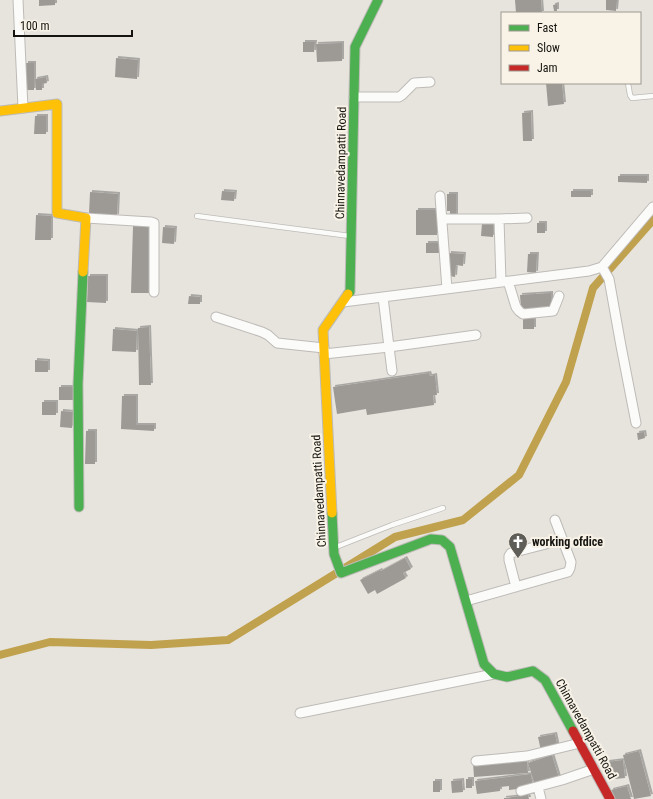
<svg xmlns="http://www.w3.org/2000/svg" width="653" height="799" viewBox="0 0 653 799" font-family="'Roboto Condensed',sans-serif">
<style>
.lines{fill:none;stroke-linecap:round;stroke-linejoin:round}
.canal{stroke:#c0a14e;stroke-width:8}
.building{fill:#9d9a96;filter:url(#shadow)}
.lane-casing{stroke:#bebbb7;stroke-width:6}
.street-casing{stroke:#bebbb7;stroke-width:11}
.fast-casing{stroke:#bebbb7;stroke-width:11}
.slow-casing{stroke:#bebbb7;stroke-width:11}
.jam-casing{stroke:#bebbb7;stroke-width:11}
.lane{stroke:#fbfbfa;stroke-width:4.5}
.street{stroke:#fbfbfa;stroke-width:9}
.fast{stroke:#4caf50;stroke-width:9}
.slow{stroke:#ffc107;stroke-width:9}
.jam{stroke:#c62828;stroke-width:9}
.labels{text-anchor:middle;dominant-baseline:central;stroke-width:4;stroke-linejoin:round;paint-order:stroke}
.street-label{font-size:12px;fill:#161410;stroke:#f8f2e7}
.poi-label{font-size:12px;font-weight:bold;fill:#161410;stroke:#f8f2e7;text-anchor:start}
</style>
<defs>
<filter id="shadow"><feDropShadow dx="2" dy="-2" stdDeviation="0" flood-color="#0004"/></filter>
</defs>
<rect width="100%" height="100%" fill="#e7e4de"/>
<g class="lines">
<path class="canal" d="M0,655L50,642L151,645L228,640L395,537L463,520L519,475L566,382L593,288L653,220"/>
</g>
<path class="building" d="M39,0H55V5L39,6Z
M515,0H541L542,13H516Z
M606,0H617L616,11L606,10Z
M557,4V11H554L553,5Z
M303,42H315L314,52H303Z
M342,43V61L317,62L316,44Z
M116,58L138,60L137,79L115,77Z
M26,63H34V90H25Z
M46,77L47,83L42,84V90H36L35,79Z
M546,83H562L564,104L548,106Z
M531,112L532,141H523L522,113Z
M35,116H46V134H34Z
M618,176H647V183L618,182Z
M222,191L235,192L234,201L221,200Z
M571,191H591V197H571Z
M90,192L118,194L117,216L89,214Z
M447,194H456V216H450V211H454H447Z
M416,210H437V235H416Z
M36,215L51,216V240H35Z
M482,223L493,224V237L481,236Z
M537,223H545V233H537Z
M133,226H151L149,293H131Z
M163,227L175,228L174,244L162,243Z
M426,243H439V253H426Z
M449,253L464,254L463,266L456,265L455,277L450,276L451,269H448Z
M528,254H537L536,273L527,272Z
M88,276H106V303L87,302Z
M551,293V307L521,309L520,295Z
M189,296L200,297V304H188Z
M523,317H534V329H523Z
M149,327L151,385H139L138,328Z
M113,329L137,331L136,352L112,351Z
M35,360L48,361V372H35Z
M429,373L430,376L435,375L437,395H433L434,405L367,415L366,409L337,414L333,387Z
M59,387H77V400H59Z
M122,396H136V425H154V431L121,429Z
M42,402H56V415H42Z
M61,411L73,412L72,428L60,427Z
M86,431H95V464H85Z
M644,432L645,438L638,440L637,433Z
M405,558L411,569L403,573L406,578L377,594L375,590L368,594L360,580L380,570L381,571Z
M555,734L558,748L541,751L538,737Z
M639,751L651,796L634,799L623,755Z
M552,755L559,778L535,785L528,763Z
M527,759L528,773L474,777L473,763Z
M623,760L625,778L615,779L614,776H608L607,762Z
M531,774L533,787L509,790V786L500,787V791L477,794L475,781Z
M466,779H472V788H466Z
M462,780L463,792L452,793L451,781Z
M433,781H440V792H433Z
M627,786L631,799H614L611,790Z
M528,795L529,799H504V798Z"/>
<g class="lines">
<defs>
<path id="lane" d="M628,83L630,95L632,98L653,96
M197,216L350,236
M336,547L392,525L443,508"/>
<path id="street" d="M18,0L23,108
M354,97H399L402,95L414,83L430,82
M440,196L447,289
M86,218L151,222L154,223V292
M442,219H499L501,282
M499,219L527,218
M602,267L609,279L621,346L636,423
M508,281L516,307L519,311L523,314L553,311L559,296
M343,302L589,271L602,267L653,207
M216,317L262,332L268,335L277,343L324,348
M324,354L389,347L383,297
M392,371L389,347L476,335
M516,587L509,560V556L511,553L546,544
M466,601L568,572L570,568L571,562L555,520
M300,713L494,674
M476,761L527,756L580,743
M538,787L541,799
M521,791L562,780L594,769"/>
<path id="fast" d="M348,294L350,292L355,47L378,0
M79,507L78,384L83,272
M332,513L334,554L341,573L431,539L442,540L450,547L484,664L494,674L507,677L533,671L545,680L573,731"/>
<path id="slow" d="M0,111L57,104V213L86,218L83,272
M332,513L323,330L348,294"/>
<path id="jam" d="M573,731L610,799"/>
</defs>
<use href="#lane" class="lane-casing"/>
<use href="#street" class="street-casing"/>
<use href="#fast" class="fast-casing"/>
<use href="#slow" class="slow-casing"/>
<use href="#jam" class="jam-casing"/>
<use href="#lane" class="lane"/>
<use href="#street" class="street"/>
<use href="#fast" class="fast"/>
<use href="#slow" class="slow"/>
<use href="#jam" class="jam"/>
</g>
<defs>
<symbol id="church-pin" viewBox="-11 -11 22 30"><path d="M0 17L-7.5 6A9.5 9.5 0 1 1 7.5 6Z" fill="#5f5d58" stroke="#f8f2e7"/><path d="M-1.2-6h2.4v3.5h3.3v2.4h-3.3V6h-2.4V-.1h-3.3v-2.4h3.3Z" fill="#fff"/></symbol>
</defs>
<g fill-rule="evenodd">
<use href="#church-pin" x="507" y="531" width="22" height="30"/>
</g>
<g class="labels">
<g class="street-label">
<text transform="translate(341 163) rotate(-89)">Chinnavedampatti Road</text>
<text transform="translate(319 491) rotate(-93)">Chinnavedampatti Road</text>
<text transform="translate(586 729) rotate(61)">Chinnavedampatti Road</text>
</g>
<g class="poi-label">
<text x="532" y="542">working ofdice</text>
</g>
</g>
<rect x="501" y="12" width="140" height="72" fill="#f8f2e7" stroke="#9e9991"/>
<rect x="509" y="25" width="20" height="6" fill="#4caf50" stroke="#9e9991"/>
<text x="537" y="32" font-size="12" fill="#161410">Fast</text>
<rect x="509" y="45" width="20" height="6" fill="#ffc107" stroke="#9e9991"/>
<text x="537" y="52" font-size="12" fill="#161410">Slow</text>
<rect x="509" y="65" width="20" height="6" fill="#c62828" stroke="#9e9991"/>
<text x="537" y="72" font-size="12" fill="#161410">Jam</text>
<path d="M14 30v6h118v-6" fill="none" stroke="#161410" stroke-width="2"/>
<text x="20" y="30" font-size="12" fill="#161410" stroke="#f8f2e7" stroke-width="3" paint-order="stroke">100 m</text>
</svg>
